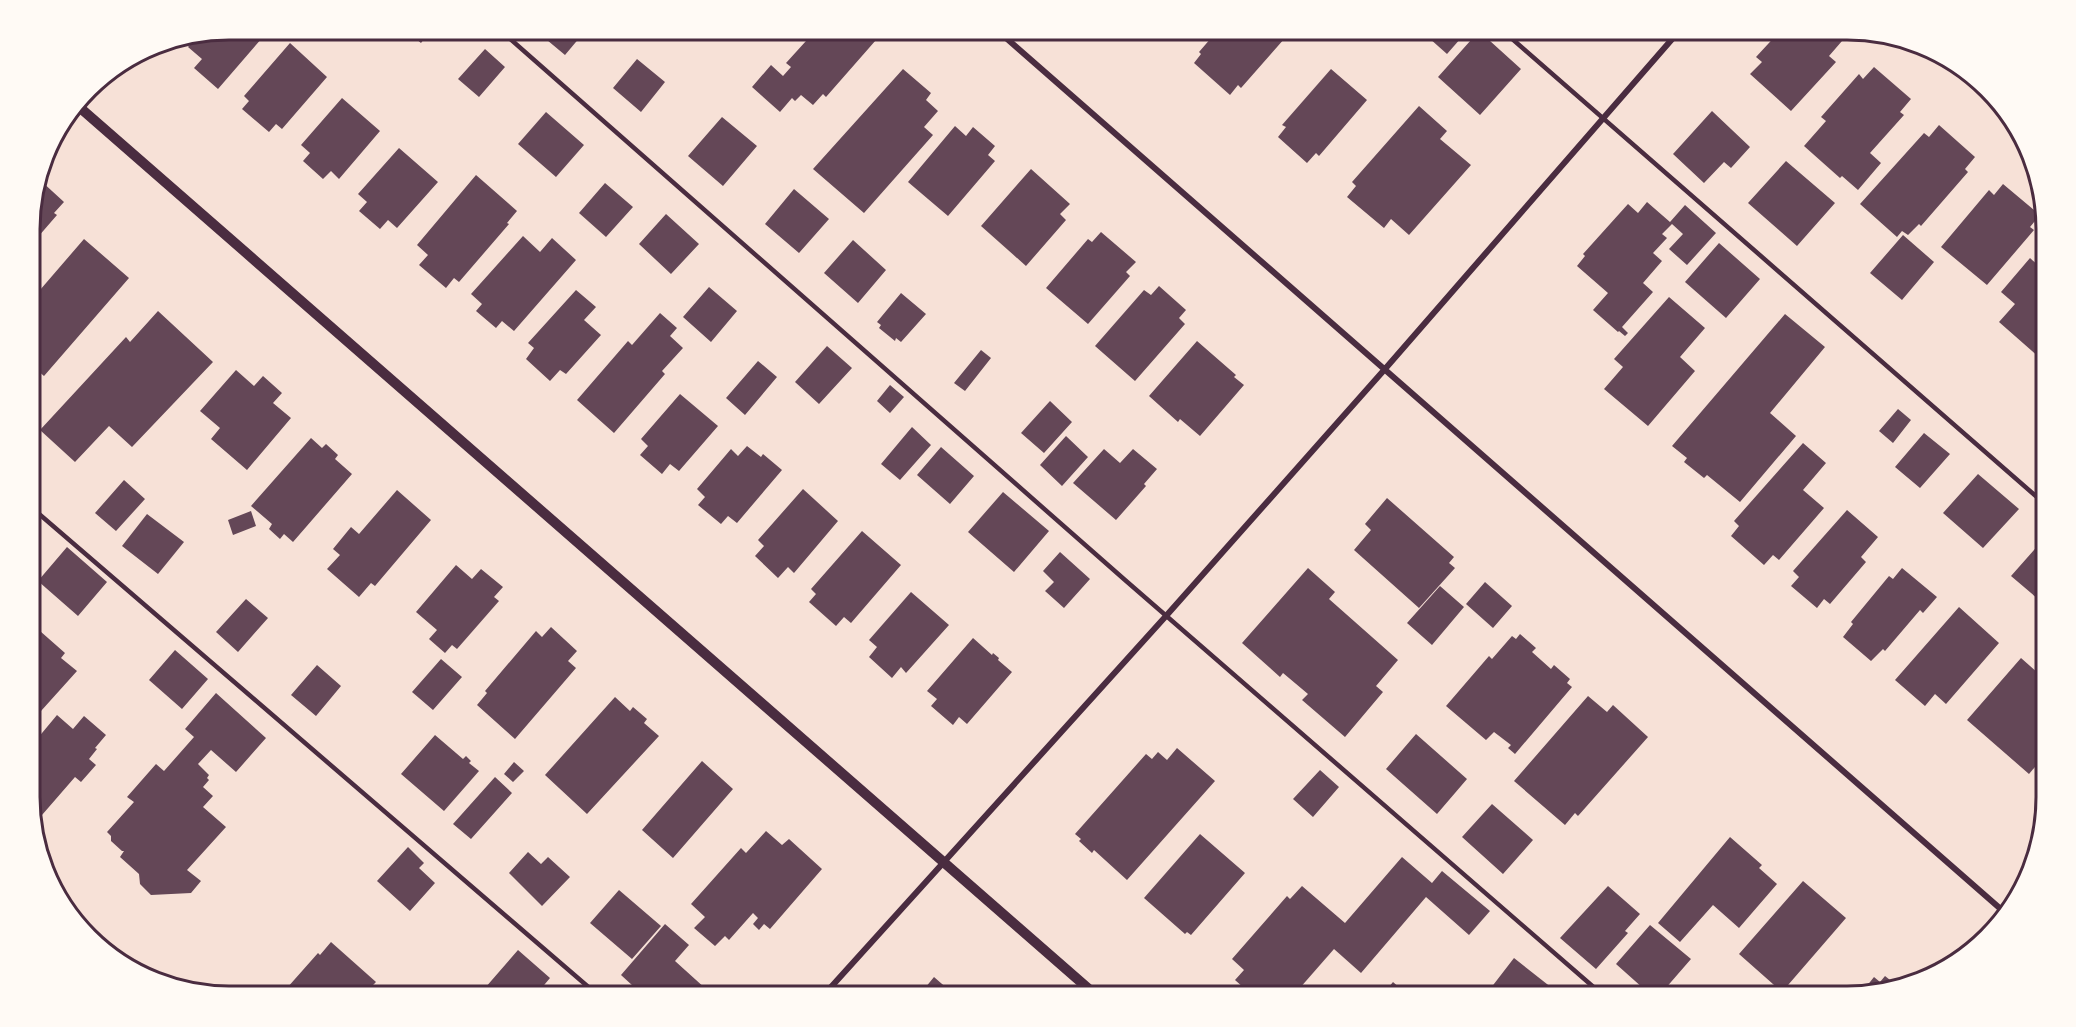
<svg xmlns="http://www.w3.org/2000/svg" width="2076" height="1027" viewBox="0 0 2076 1027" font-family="Roboto,sans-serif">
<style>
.building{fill:#644757}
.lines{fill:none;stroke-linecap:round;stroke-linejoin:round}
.service{stroke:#4a2c40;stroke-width:4.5}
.minor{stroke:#4a2c40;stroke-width:6}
.tertiary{stroke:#4a2c40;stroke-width:10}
.rim{fill:none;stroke:#4a2c40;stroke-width:3}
</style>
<rect width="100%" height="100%" fill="#f7e1d7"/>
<path class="building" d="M230,30H269L218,89L194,68L202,59L188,47L197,36Z
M405,30H431L421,43Z
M535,30H586L565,55Z
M816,30H865L876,40L826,97L823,94L813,105L801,95L795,101L792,98L780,112L752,87L771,65L783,76L791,67L786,63Z
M1218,30H1292L1241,88L1238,85L1230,95L1194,63L1201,54L1199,52Z
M1436,30H1468L1447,54L1429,38Z
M1781,30H1830L1842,41L1829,56L1836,62L1791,111L1750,74L1762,62L1756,57Z
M1479,31L1521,69L1480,115L1438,77Z
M290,43L327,77L282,129L276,124L269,132L242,109L249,101L244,96Z
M485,49L505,67L479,97L458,79Z
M637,59L665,82L641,112L613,88Z
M1874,67L1911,99L1900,112L1904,115L1870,153L1881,163L1858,190L1842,176L1840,178L1804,146L1826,121L1821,117L1859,74L1863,79Z
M903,69L931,93L926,100L938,111L924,127L933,135L864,213L813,169Z
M1331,69L1367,100L1319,156L1316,153L1307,163L1278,137L1286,127L1282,125Z
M342,98L380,131L339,179L331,171L323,179L303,161L310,153L301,145Z
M1419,106L1447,131L1440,139L1471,165L1409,235L1391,219L1384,228L1347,197L1356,186L1352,182Z
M1712,111L1750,147L1731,168L1724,162L1704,183L1673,154Z
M546,112L584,145L556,177L518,144Z
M722,117L757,146L723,186L688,156Z
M1939,125L1975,157L1965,169L1968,172L1921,226L1919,224L1908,235L1902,231L1897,237L1860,204L1924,133L1929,137Z
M955,126L966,136L973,127L995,146L988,155L995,161L948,216L908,182Z
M399,148L438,182L397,228L388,220L380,229L359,211L367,202L358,194Z
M1786,161L1835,203L1797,246L1748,203Z
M1031,169L1070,204L1060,214L1066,220L1026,266L981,226Z
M476,175L517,211L507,223L509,224L459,282L454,278L446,288L419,265L428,255L417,245Z
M40,180L64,202L54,213L57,215L31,245L30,216Z
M605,183L633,207L606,237L579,213Z
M2003,184L2040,215L2030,227L2034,230L1987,285L1941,247L1989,190L1994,195Z
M794,189L829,219L799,253L765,224Z
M1647,202L1670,222L1685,205L1716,233L1687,265L1669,249L1683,234L1672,224L1662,234L1667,238L1653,253L1662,261L1643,283L1653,292L1622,327L1628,333L1625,336L1619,331L1618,332L1593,310L1608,293L1577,266L1585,256L1583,254L1628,204L1638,213Z
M666,214L699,244L671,274L639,244Z
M1101,232L1136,262L1126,272L1130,276L1088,324L1046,288L1088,239L1092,242Z
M1903,235L1934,262L1902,300L1870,273Z
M523,236L540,252L552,238L576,260L514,331L502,321L496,328L476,311L482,304L471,294Z
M84,239L129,278L44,376L31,365V282L40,290Z
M853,240L886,270L858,303L824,273Z
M1719,243L1760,279L1726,318L1685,282Z
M2030,258L2045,272V355L2041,359L1999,322L2015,304L2001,292Z
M1159,286L1186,310L1179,318L1185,324L1135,381L1095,346L1144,290L1151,295Z
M709,287L737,311L711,342L683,317Z
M576,290L596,307L584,320L601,335L566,374L560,370L550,381L526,359L534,348L528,343Z
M901,293L926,314L901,342L896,338L895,341L879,328L881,325L877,322Z
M1669,297L1705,328L1680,357L1695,371L1648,426L1604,389L1623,367L1614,359Z
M158,311L213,362L132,447L109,426L75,462L40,430L126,337L130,342Z
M660,313L677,328L670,336L683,348L662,371L665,374L614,433L577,400L628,341L632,345Z
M1785,314L1825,347L1770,413L1796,436L1740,502L1707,475L1704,478L1684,462L1687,458L1672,446Z
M1197,341L1236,375L1234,377L1244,385L1200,436L1180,419L1178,422L1149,396Z
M827,346L852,368L819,404L795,382Z
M981,350L991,358L965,391L954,383Z
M758,361L777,377L745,415L726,398Z
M236,370L254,386L263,376L282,393L273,403L291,418L247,470L211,439L220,428L200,411Z
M890,385L904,397L890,413L877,401Z
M680,394L718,426L679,471L670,464L662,474L640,455L648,446L641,439Z
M1050,401L1072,422L1044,453L1021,433Z
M1898,409L1911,420L1893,443L1879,431Z
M912,427L931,445L900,480L881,464Z
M1924,433L1950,454L1920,488L1895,467Z
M1066,436L1088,457L1062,486L1040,465Z
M311,438L322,448L326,444L338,455L335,459L352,474L293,542L284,534L280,539L269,529L272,524L251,506Z
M1803,443L1826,463L1803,490L1824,508L1779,560L1773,555L1764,565L1731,536L1739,526L1734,521Z
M747,446L761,457L763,454L782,470L737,523L728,516L721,524L698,505L705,497L697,489L731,449L738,456Z
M941,447L974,476L950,504L917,475Z
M1104,449L1120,463L1133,449L1157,469L1144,484L1146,486L1116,520L1073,483Z
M1978,474L2019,509L1983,548L1943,513Z
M124,480L145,499L116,531L95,513Z
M803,489L838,521L794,573L788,567L778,578L755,556L764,546L758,540Z
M397,490L431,520L375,586L371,583L359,597L327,569L340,555L333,549L351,527L359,534Z
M1003,492L1049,531L1014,572L968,532Z
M1387,498L1454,557L1449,563L1455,568L1419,608L1354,550L1371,530L1365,524Z
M1847,510L1878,537L1861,557L1866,562L1830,604L1824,599L1817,608L1791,586L1799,577L1793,571Z
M251,511L256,526L233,535L228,520Z
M147,514L184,542L158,574L122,546Z
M862,531L901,565L851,623L844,617L836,626L809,602L816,594L811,589Z
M2041,542L2045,546V605L2011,576Z
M67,547L107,582L78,616L38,581Z
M1060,552L1090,579L1064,608L1045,591L1054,582L1043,571Z
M456,565L472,579L481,569L503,587L494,597L499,601L457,649L452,645L445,653L429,639L437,630L416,612Z
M1308,568L1335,592L1329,599L1398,660L1376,686L1383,692L1345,737L1302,700L1308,694L1283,673L1280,677L1242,643Z
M1902,568L1937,597L1923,613L1920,610L1885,651L1883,649L1871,661L1843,637L1853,624L1851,622L1889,576L1893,579Z
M1485,582L1512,606L1493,628L1466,604Z
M1440,586L1464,607L1432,645L1407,623Z
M911,592L949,625L906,673L901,667L892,678L869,657L877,647L869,640Z
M246,599L268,618L238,652L216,632Z
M1959,607L1999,643L1946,704L1935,694L1925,706L1895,680Z
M551,627L577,651L568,661L576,668L515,739L477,705L487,693L485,691L536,631L542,637Z
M40,631L65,653L61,658L77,671L41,711L32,703L31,634L33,632L37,635Z
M1520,634L1536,648L1532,652L1551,669L1554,665L1570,679L1567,683L1572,687L1515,754L1508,748L1511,745L1494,732L1486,740L1446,706L1489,656L1492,659L1512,636L1516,639Z
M973,638L992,655L993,653L999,658L998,660L1012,672L967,724L959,717L953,725L931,706L937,699L927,691Z
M175,650L208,679L182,709L149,680Z
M2021,658L2046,680V754L2029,774L1967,720Z
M441,659L462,677L433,710L412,692Z
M317,665L341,686L316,716L291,695Z
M216,693L266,738L236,772L211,750L198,764L209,775L207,778L209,780L203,787L213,796L203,807L226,827L187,870L201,881L191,893L151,895L140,884L139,874L120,857L124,851H122L111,841V836L107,832L134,802L127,797L156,764L164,771L194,737L185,729Z
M1588,696L1607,712L1613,705L1648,737L1578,816L1575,813L1565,825L1514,781Z
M615,697L630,711L633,707L647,719L644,723L659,736L587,814L545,775Z
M57,715L73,729L84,716L106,735L95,748L97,749L89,759L96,765L81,782L75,777L42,815L32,805V745Z
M1416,734L1467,779L1437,814L1386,769Z
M435,735L463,759L466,756L471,761L469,763L479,771L444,811L401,774Z
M1177,748L1215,781L1127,880L1094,850L1092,853L1079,841L1081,839L1075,834L1146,754L1152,759L1158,752L1167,760Z
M702,761L733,789L673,858L642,830Z
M514,762L524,771L513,782L504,774Z
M1320,770L1339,787L1313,817L1293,799Z
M495,777L512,793L471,839L453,824Z
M1492,804L1533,840L1503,874L1462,837Z
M766,831L782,845L789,839L822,869L770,929L764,924L759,930L753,924L758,918L753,913L729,940L725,936L715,946L694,928L705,917L691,904L741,848L746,853Z
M1200,834L1245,873L1191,935L1187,932L1185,934L1144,898Z
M1730,837L1762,865L1759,868L1777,884L1739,928L1713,905L1680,942L1658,923Z
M408,847L424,863L419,868L435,883L410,911L377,881Z
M528,852L541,864L548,857L570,877L542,906L509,873Z
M1402,857L1432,883L1442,871L1490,911L1469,935L1426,897L1361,973L1334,949L1292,997H1254L1235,980L1244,970L1232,959L1287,896L1290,899L1302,886L1345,923Z
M1803,881L1846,918L1782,992L1739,954Z
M1608,886L1640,914L1625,931L1628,933L1596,969L1560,938Z
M619,890L661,926L632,959L590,923Z
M665,924L689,945L675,961L706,989L699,997H645L621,975Z
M1650,925L1691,959L1658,997H1653L1616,964Z
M331,942L376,982L364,994L368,997H279L318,953L320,955Z
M518,950L550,978L534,997H496L485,988Z
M1514,958L1552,988L1545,997H1492L1487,993Z
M1885,976L1895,984L1858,997L1874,977L1880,982Z
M934,977L957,997H911L922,985L925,988Z
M1393,982L1410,997H1387L1383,994Z
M1706,985L1719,997H1696Z"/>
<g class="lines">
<path class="service" d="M500,30L1125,580L1605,997
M1502,30L2045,504
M31,507L600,997"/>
<path class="minor" d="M997,30L2003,911
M822,997L1166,616L1385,369L1680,30"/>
<path class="tertiary" d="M78,106L1098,997"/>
</g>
<path d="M0 0H2076V1027H0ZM229 40H1847A189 189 0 0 1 2036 229V797A189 189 0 0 1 1847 986H229A189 189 0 0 1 40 797V229A189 189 0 0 1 229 40Z" fill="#fffaf5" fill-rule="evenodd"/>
<path class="rim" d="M229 40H1847A189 189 0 0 1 2036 229V797A189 189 0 0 1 1847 986H229A189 189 0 0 1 40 797V229A189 189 0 0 1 229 40Z"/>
</svg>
